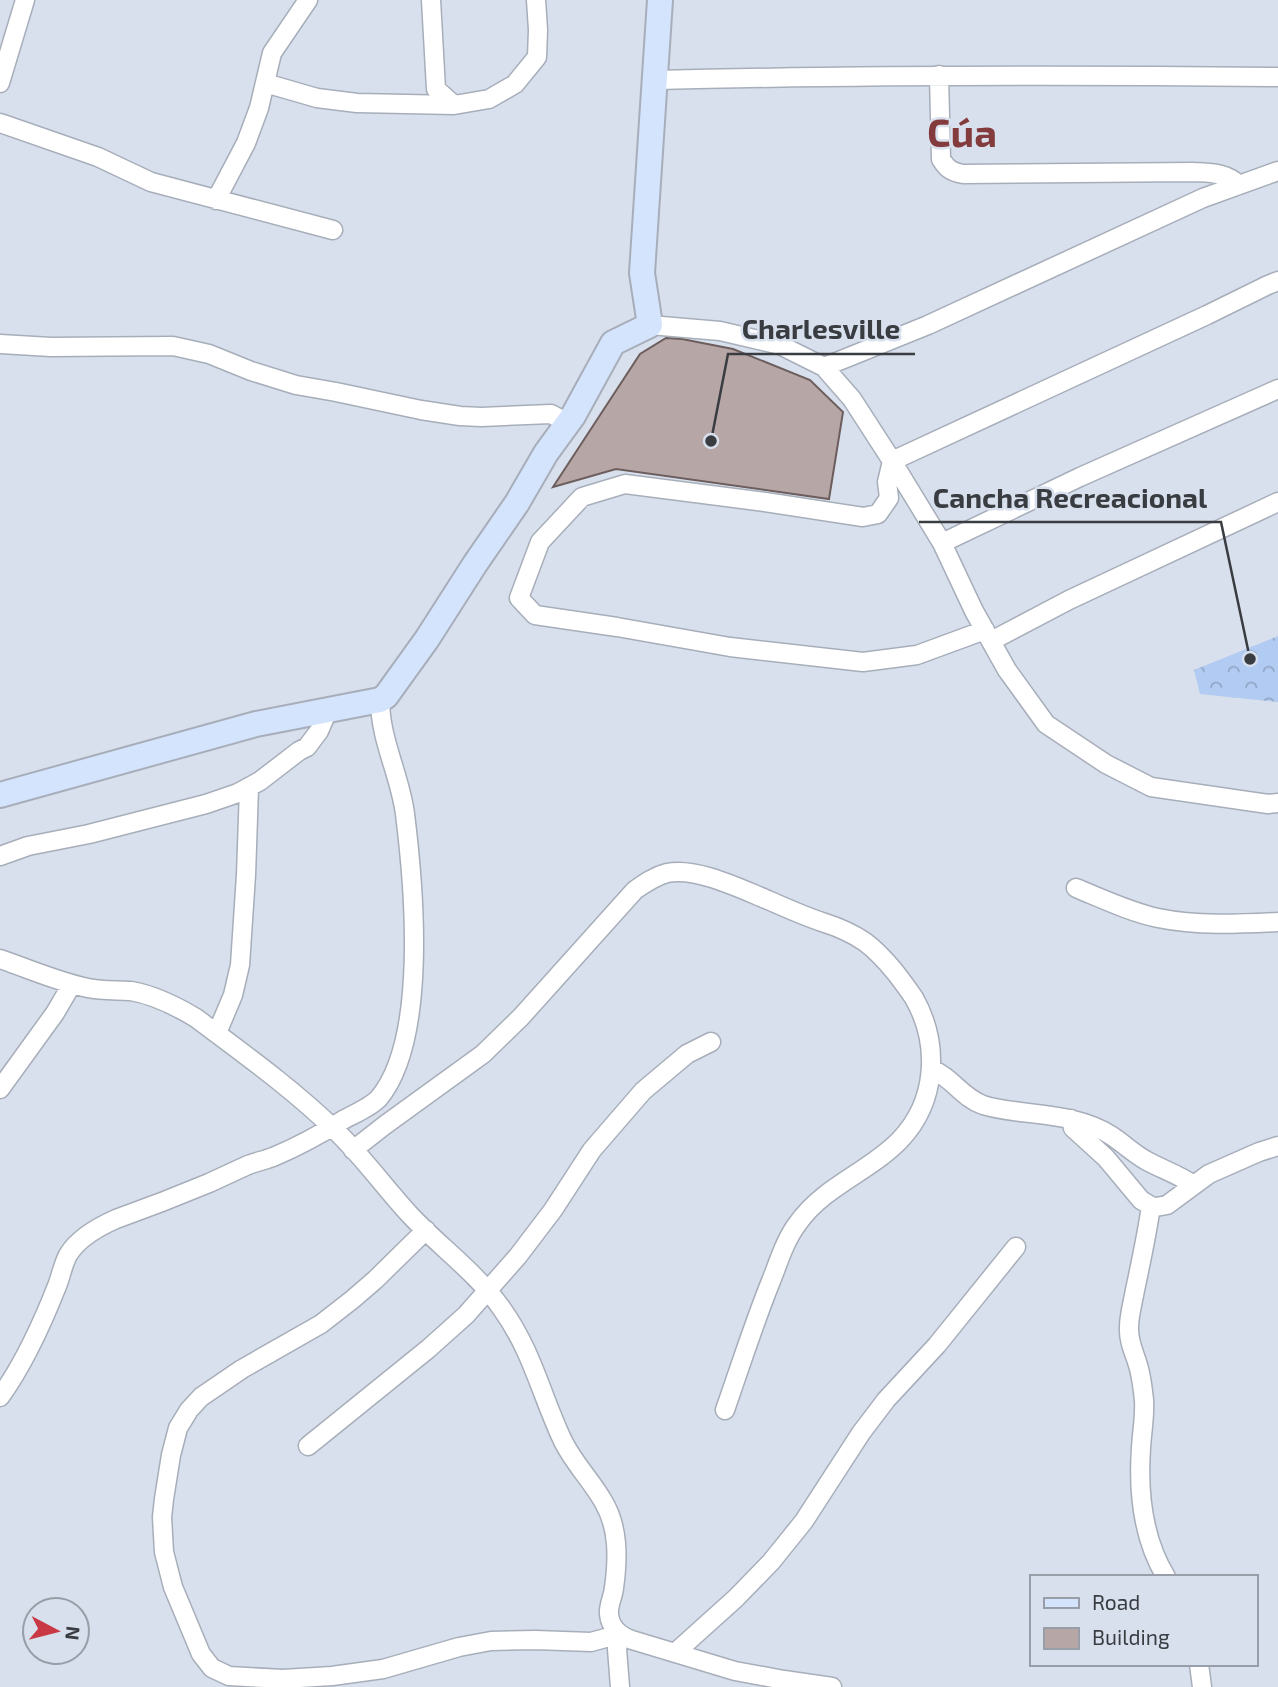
<svg xmlns="http://www.w3.org/2000/svg" width="1278" height="1687" viewBox="0 0 1278 1687" font-family="'Exo 2',sans-serif">
<style>
.park{fill:url(#park-crowns)}
.building{fill:#b7a6a6;stroke:#6d5e5e;stroke-width:2}
.lines{fill:none;stroke-linecap:round;stroke-linejoin:round}
.street-casing{stroke:#a7aeba;stroke-width:21}
.secondary-casing{stroke:#a7aeba;stroke-width:28}
.street{stroke:#fff;stroke-width:18}
.secondary{stroke:#d5e4fd;stroke-width:24}
.labels{text-anchor:middle;dominant-baseline:central;stroke-width:5;stroke-linejoin:round;paint-order:stroke}
.town-label{font-size:40px;font-weight:bold;fill:#843b3d;stroke:#d8e0ed}
.leader{fill:none;stroke:#393c41;stroke-width:2.5}
.callout-dot{fill:#393c41;stroke:#d8e0ed;stroke-width:2.5}
.callout-label{font-size:28px;text-anchor:middle;font-weight:bold;fill:#393c41;stroke:#d8e0ed;stroke-width:5;stroke-linejoin:round;paint-order:stroke}
</style>
<defs>
<pattern id="park-crowns" width="20" height="18" patternUnits="userSpaceOnUse" patternTransform="scale(1.75)"><rect width="20" height="18" fill="#b2cbf2"/><path d="M2 6a3 3 0 1 1 6 0M12 15a3 3 0 1 1 6 0" fill="none" stroke="#92a6c6"/></pattern>
</defs>
<rect width="100%" height="100%" fill="#d8e0ed"/>
<path class="park" d="M1278,636V702L1200,694L1194,670Z"/>
<path class="building" d="M666,338L682,339L733,349L810,380L843,412L829,499L616,469L553,487L640,354Z"/>
<g class="lines">
<defs>
<path id="street" d="M431,0L436,89L454,105L489,99L515,84L537,57L538,30L536,0
M939,75L941,159C947,169 952,172 963,174L1193,172C1210,173 1226,172 1239,185
M655,80C863,75 1070,75 1278,77
M0,83L25,0
M265,83L317,98L357,103L454,105
M0,123L98,157L151,182L333,230
M216,200L246,143L259,108L272,53L308,0
M650,325L720,331L780,345L824,367L852,399L892,461L942,543L974,611L1007,670L1046,724L1106,764L1151,787L1268,804L1278,803
M0,344L51,347L173,346L209,354L251,371L296,385L336,392L421,410L460,416L481,417L551,414L568,423
M824,367L928,325L1203,198L1278,171
M942,543L1080,477L1278,389
M985,630L917,655L863,662L730,647L617,627L535,615L519,598L540,542L582,497L625,484L765,502L863,517L878,514L889,498L887,482L892,461L1207,315L1268,285L1278,281
M991,641L1069,600L1278,502
M0,856L28,846L89,834L206,804L238,793L260,781L299,751L307,747L319,731L328,710
M1076,888C1103,899 1130,912 1158,918C1197,926 1238,924 1278,922
M0,959C29,969 58,982 88,988C102,991 117,990 131,991C155,995 176,1006 196,1018C244,1054 293,1089 336,1131C363,1157 385,1188 410,1215C440,1247 477,1273 502,1309C532,1351 541,1394 562,1439C572,1461 591,1480 603,1501C619,1527 618,1559 614,1588C613,1597 608,1606 609,1614C610,1627 620,1636 632,1640L735,1671L784,1680L832,1687
M217,1033L233,995L240,965L246,875L249,788
M931,1069C952,1077 961,1097 983,1105C1012,1114 1044,1112 1073,1120C1086,1123 1100,1128 1112,1136C1124,1144 1134,1154 1147,1161C1162,1169 1179,1175 1194,1185
M0,1089L55,1013L72,984
M1071,1119L1073,1128L1106,1158L1141,1200L1151,1206L1156,1207L1167,1205L1209,1174L1259,1152L1278,1146
M353,1150L385,1125L483,1054L521,1017L635,890C645,883 655,876 667,873C697,867 741,889 768,900C786,908 804,916 822,922C838,927 852,933 865,942C877,951 886,961 895,972C902,981 908,989 914,998C940,1044 937,1101 900,1140C869,1172 824,1186 798,1223C785,1240 779,1261 771,1281C754,1323 740,1367 725,1410
M1151,1206C1147,1234 1141,1262 1135,1290C1133,1302 1129,1315 1129,1327C1128,1344 1137,1357 1140,1373C1142,1382 1143,1391 1144,1400C1145,1416 1142,1431 1141,1448C1138,1491 1143,1539 1166,1577
M426,1230L375,1280L353,1299L321,1324L242,1369L201,1397L189,1410L178,1428L171,1455L164,1499L162,1517L164,1552L173,1587L201,1654L212,1668L229,1676L283,1679L332,1676L383,1669L459,1647L491,1641L535,1640L591,1642L620,1634
M0,1397C24,1364 42,1324 57,1286C61,1276 63,1264 68,1255C78,1238 98,1227 116,1219C147,1208 178,1196 209,1183C222,1177 235,1171 248,1165C256,1162 265,1160 273,1157C297,1147 321,1134 343,1120C354,1114 371,1107 379,1098C428,1039 414,886 405,814C400,775 380,740 380,700
M308,1446L428,1349L466,1315L518,1256L553,1210L592,1150L643,1091L687,1054L711,1042
M620,1634L617,1649L620,1687
M676,1652L736,1598L771,1562L804,1521L861,1433L886,1400L937,1345L1016,1247
M1199,1664L1202,1687"/>
<path id="secondary" d="M0,795L256,724L380,700L386,696L427,639L475,564L517,503L546,453L573,416L613,343L650,325L642,273L660,0"/>
</defs>
<use href="#street" class="street-casing"/>
<use href="#secondary" class="secondary-casing"/>
<use href="#street" class="street"/>
<use href="#secondary" class="secondary"/>
</g>
<g class="labels">
<g class="town-label">
<text x="962" y="131">Cúa</text>
</g>
</g>
<path class="leader" d="M711 441L728 354H915M1250 659L1221 522H919"/>
<g class="callout-dot">
<circle cx="711" cy="441" r="7"/>
<circle cx="1250" cy="659" r="7"/>
</g>
<g class="callout-label">
<text x="821" y="339">Charlesville</text>
<text x="1070" y="508">Cancha Recreacional</text>
</g>
<rect x="1030" y="1575" width="228" height="91" fill="#d8e0ed" stroke="#989ea8" stroke-width="2"/>
<rect x="1044" y="1598" width="35" height="10" fill="#d5e4fd" stroke="#989ea8" stroke-width="2"/>
<text x="1092" y="1610" font-size="21" fill="#393c41">Road</text>
<rect x="1044" y="1628" width="35" height="21" fill="#b7a6a6" stroke="#989ea8" stroke-width="2"/>
<text x="1092" y="1645" font-size="21" fill="#393c41">Building</text>
<g transform="translate(56 1631) rotate(97)"><circle r="33" fill="#d8e0ed" stroke="#989ea8" stroke-width="2"/>
<path d="M0-5L12 26L0 18L-12 26Z" fill="#c93945"/>
<text y="-10" font-size="19" font-weight="bold" text-anchor="middle" fill="#393c41">N</text>
</g>
</svg>
